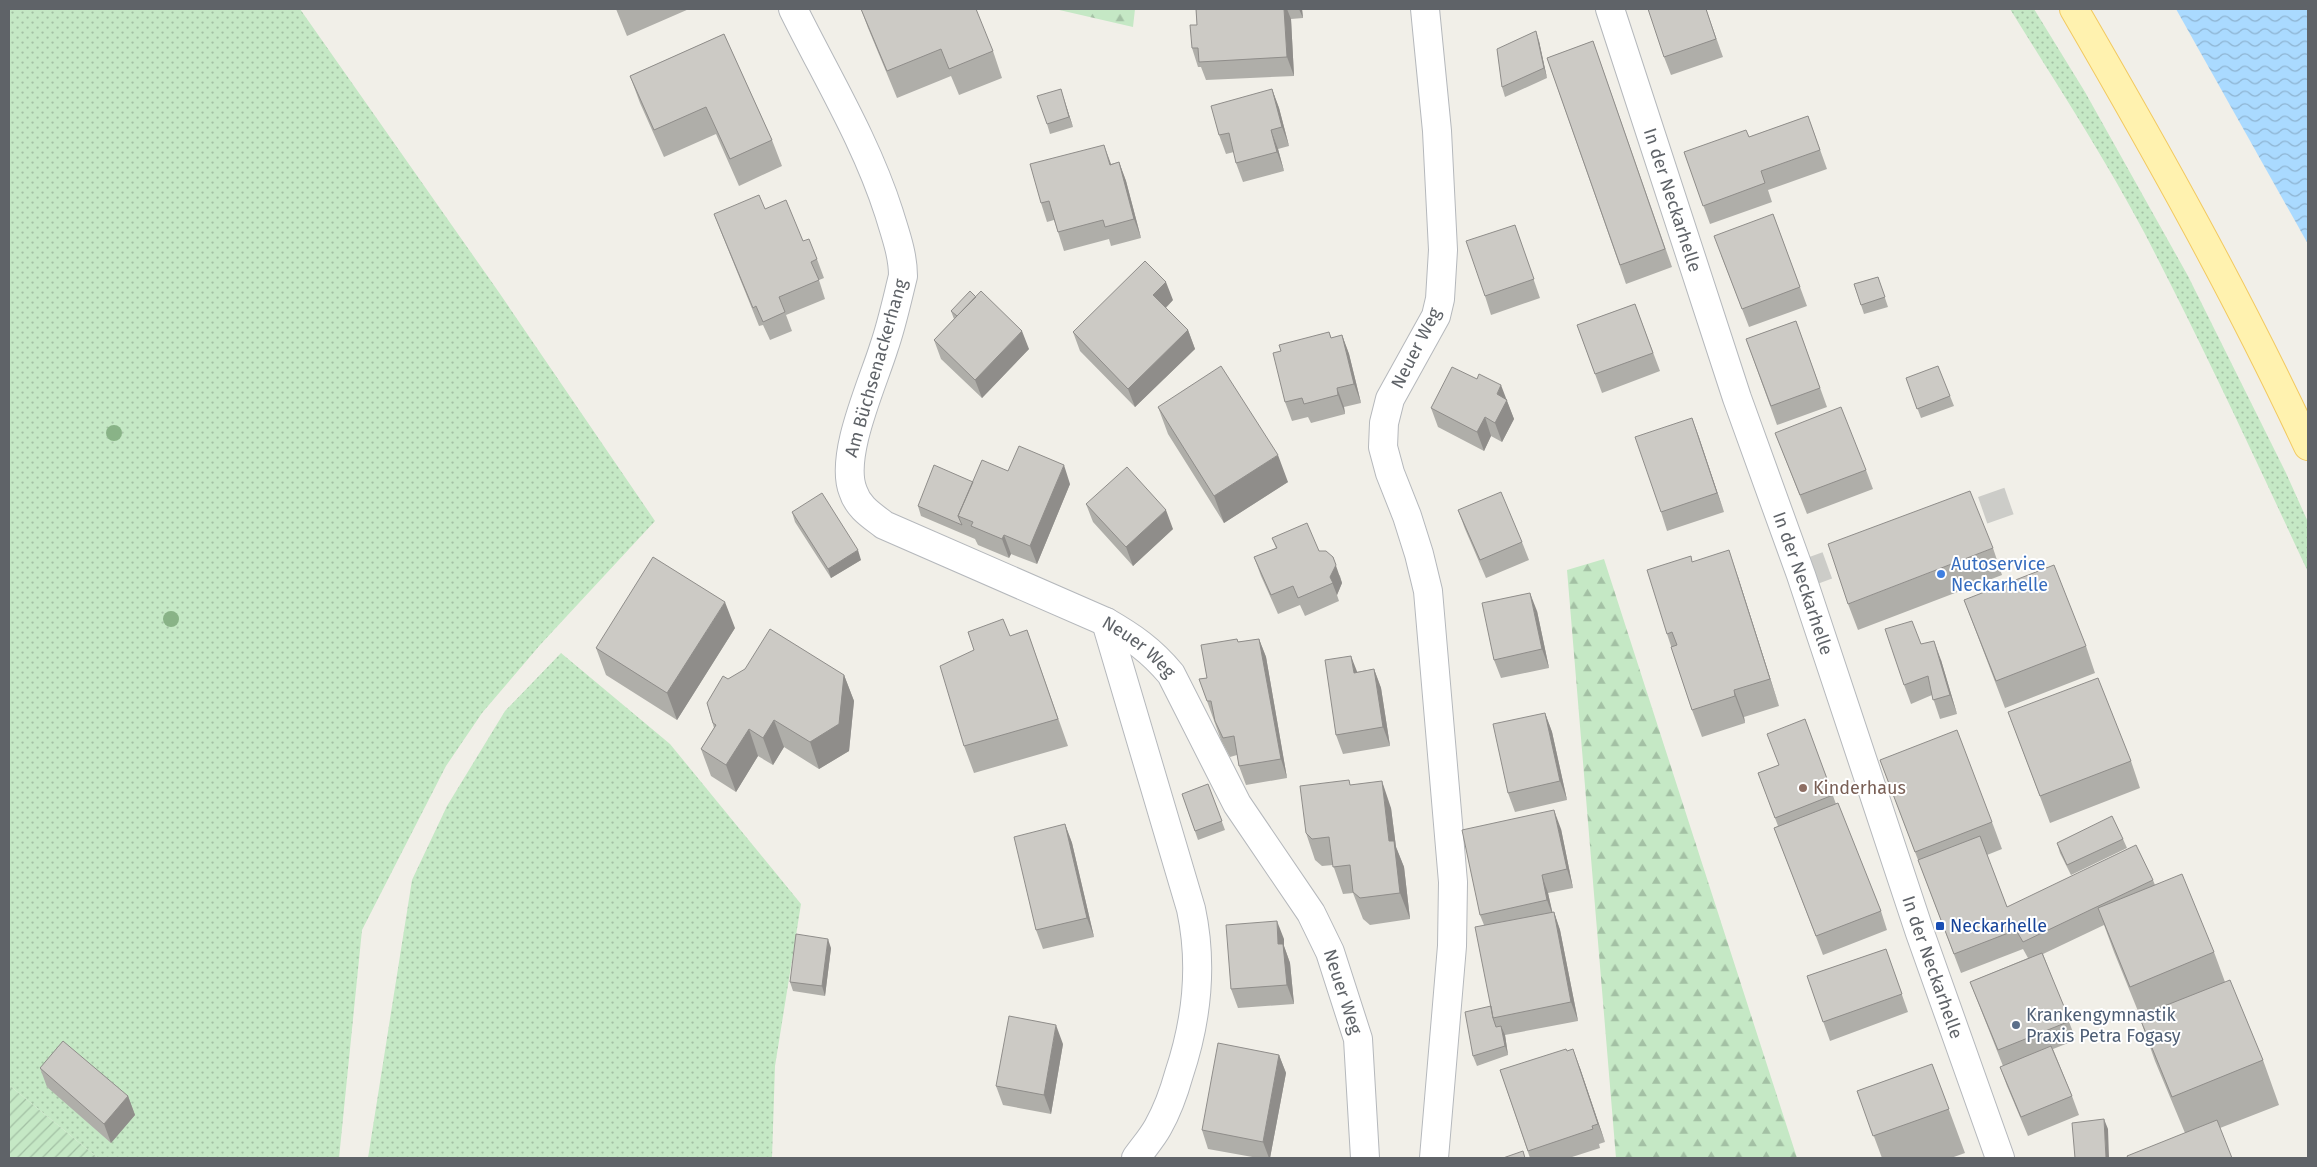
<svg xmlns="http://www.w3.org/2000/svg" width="2317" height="1167" viewBox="0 0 2317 1167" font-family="'Fira Sans',sans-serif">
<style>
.grass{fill:url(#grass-dots)}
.forest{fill:url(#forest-firs)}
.garden{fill:url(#garden-furrows)}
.water{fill:url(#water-waves)}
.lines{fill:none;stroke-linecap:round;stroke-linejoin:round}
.minor-tunnel{stroke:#ccccc8;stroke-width:28;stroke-dasharray:28 14;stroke-linecap:butt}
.minor-casing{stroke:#b5b8bc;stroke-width:30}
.major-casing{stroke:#f2c960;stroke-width:30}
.minor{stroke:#fff;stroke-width:28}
.major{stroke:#fff2af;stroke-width:28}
.tree{fill:#89b387}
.wall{fill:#afaea9}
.shaded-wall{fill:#8f8d8a}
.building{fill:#cccac5;stroke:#8f8d8a}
.shop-dot{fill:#3f7fe0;stroke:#fff;stroke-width:2}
.education-dot{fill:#8d6e63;stroke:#fff;stroke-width:2}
.transit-dot{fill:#1a4fb4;stroke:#fff;stroke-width:2}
.service-dot{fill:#5c6f8a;stroke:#fff;stroke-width:2}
.labels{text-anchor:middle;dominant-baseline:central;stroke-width:4;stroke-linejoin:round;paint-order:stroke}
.street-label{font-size:18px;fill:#5f6368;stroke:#fff}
.shop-label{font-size:18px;fill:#366cbe;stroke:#fff;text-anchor:start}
.education-label{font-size:18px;fill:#785e54;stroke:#fff;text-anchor:start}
.transit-label{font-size:18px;fill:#164399;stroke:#fff;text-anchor:start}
.service-label{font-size:18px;fill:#4e5e75;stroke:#fff;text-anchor:start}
</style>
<defs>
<pattern id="grass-dots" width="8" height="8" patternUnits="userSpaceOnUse" patternTransform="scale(1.25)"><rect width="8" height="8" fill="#c5e8c5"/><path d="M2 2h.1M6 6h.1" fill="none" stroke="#a3c0a4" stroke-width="1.8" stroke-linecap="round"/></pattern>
<pattern id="forest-firs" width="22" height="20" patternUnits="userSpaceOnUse" patternTransform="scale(1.25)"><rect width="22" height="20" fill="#c5e8c5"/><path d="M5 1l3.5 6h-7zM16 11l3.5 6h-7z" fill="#a3c0a4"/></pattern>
<pattern id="garden-furrows" width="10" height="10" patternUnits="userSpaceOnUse" patternTransform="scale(1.25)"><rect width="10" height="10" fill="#c5e8c5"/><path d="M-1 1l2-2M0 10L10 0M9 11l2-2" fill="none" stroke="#a3c0a4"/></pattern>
<pattern id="water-waves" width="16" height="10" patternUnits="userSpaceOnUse" patternTransform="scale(1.25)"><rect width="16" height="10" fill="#aadaff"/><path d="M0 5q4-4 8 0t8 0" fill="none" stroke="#8eb4d2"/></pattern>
</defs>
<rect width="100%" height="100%" fill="#f1efe8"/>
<path class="grass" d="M9,9H300L498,291L655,521L540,645L482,713L446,766L362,930L339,1158H98L9,1085Z
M2010,9H2034L2085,92L2188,276L2286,473L2308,522V572C2255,458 2202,344 2144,232C2103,155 2056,83 2010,9Z
M561,653L670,744L801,904L775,1066L772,1158H368L412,880L447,806L505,711Z"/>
<path class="forest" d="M1055,9H1135L1133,27Z
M1604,559L1797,1158H1616L1567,570Z"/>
<path class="garden" d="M9,1085L98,1158H9Z"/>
<path class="water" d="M2176,9H2308V244Z"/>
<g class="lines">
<path class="minor-tunnel" d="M1943,524L2009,501
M1801,575L1870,550"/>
<defs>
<g id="minor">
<path id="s1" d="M793,9C826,76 866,141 889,213C895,233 903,254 903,276C897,300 892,324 884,347C873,383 839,456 853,491C858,507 871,515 884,525L1106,622C1132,637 1151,650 1171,674L1237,804L1311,913L1330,952L1358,1039L1365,1158"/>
<path d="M1425,9L1437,131L1443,250L1440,299L1436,316L1390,399L1384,423L1383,447L1390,473L1407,516L1419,554L1428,591L1453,882L1452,946L1434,1158"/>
<path id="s2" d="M1610,9L1737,398L1801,575L1920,933L2000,1158"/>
<path d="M1106,622L1191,909C1203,965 1197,1020 1179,1074C1174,1092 1167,1111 1158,1127C1152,1138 1143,1148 1136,1158"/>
</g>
<path id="major" d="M2074,9C2157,152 2238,296 2308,446"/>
</defs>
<use href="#minor" class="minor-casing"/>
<use href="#major" class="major-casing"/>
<use href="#minor" class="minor"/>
<use href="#major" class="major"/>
</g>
<g class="tree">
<circle cx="114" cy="433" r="8"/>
<circle cx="171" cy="619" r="8"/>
</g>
<path class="wall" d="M616,9H689L627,36Z
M861,9L993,51L1002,78L959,95L951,76L897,98L868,28Z
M1196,9H1302L1303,18L1291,19L1294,76L1206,80L1201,67H1198L1192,48L1197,25Z
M1706,9L1723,57L1671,75L1664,57Z
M724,34L772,140L782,166L739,186L716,134L664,157L640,103L630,76Z
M1539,41L1547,78L1505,97L1502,87Z
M1593,41L1672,267L1626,284L1547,58Z
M1272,89L1279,108L1289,146L1278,149L1284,171L1243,182L1236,163L1234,152L1226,154L1219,135Z
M1064,99L1073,127L1050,134L1047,124Z
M1808,116L1827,169L1768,190L1772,202L1710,224L1684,152L1749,137Z
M1119,162L1126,181L1141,238L1111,246L1109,239L1064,251L1058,232L1054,220L1047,222L1041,203L1111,164Z
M765,209L803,241L817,259L824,278L819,280L825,299L786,315L792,331L770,340L763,325L759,326L721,232L714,214Z
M1773,214L1807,306L1749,327L1721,255Z
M1515,225L1540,298L1491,315L1485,296Z
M1878,277L1888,307L1864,314L1854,284Z
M1173,300L1166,308L1188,330L1195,349L1135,407L1080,351L1073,332Z
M1635,304L1660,371L1602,393L1577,325Z
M951,311L1029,349L982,398L941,359L934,340L954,319Z
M1796,321L1827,407L1777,425L1746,339Z
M1329,332L1331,338L1342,335L1349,354L1361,403L1344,407L1345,414L1311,423L1308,417L1292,421L1285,402L1281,351Z
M1906,378L1950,396L1954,406L1921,418Z
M1506,399L1514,419L1502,442L1491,436L1484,451L1438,427L1431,408Z
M1158,407L1288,482L1224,523L1168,434Z
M1692,418L1724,512L1667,531L1661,512Z
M1775,433L1866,470L1873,489L1807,514Z
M1008,471L1070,484L1037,564L1011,554L1009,558L978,545L975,539L921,516L918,506L973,482Z
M1086,504L1173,529L1133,566L1093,522Z
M1458,510L1522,542L1529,560L1486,578L1465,529Z
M792,512L861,560L831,578L795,522Z
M1272,538L1319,551L1340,576L1342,583L1337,595L1339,601L1305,616L1300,605L1278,614L1261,576L1254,557L1276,548Z
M1993,548L2002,575L1858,630L1848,604Z
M1693,562L1738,577L1779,706L1744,717L1745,723L1702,737L1692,710L1667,634Z
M1964,600L2086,646L2095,673L2005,708Z
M1537,611L1549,668L1501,678L1494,660Z
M735,628L677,720L606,675L596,648Z
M1027,630L1068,746L974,773L964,746Z
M1259,639L1266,657L1287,778L1246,785L1239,766L1237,755L1230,757L1221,740L1199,679L1207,678L1239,642Z
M1941,660L1957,714L1940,719L1932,695L1911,704L1904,685Z
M1374,669L1381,688L1390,746L1343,754L1336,735L1357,672Z
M844,675L854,701L849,751L819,769L784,747L773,765L758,756L736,792L711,776L701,749L714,728L707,703L728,679Z
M2008,712L2131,761L2140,788L2050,823Z
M1545,713L1552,732L1567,800L1515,812L1508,793Z
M1805,719L1836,804L1881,911L1887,930L1823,955L1774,828L1778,826L1758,773L1779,765Z
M1880,760L1992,822L2002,849L1987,855L2007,907L2153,880L2155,885L2214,952L2225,982L2263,1060L2279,1105L2220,1128L2185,1133L2155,1061L2139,1016H2140L2114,952L2104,925L2043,954L2076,1040L2053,1049L2072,1096L2079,1115L2028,1136L2007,1086L2000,1067L2003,1066L1970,982L2028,958L2023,949L1961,973Z
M1208,784L1225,830L1198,840L1182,794Z
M1351,785L1391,808L1396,847L1404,867L1410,919L1370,925L1363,919L1353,893L1343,894L1333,865L1322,866L1315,860L1306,833Z
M1065,824L1072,843L1094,937L1043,949L1036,930Z
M1561,829L1573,888L1548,893L1552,912H1554L1560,930L1578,1021L1505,1035L1508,1055L1477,1066L1473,1056L1491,1006L1484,925L1480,915Z
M2123,839L2127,848L2071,875L2060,853L2057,843Z
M1284,939V946L1290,963L1294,1004L1238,1008L1231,989Z
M831,948L825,996L793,991L790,982Z
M1886,949L1908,1012L1830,1041L1807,976Z
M1063,1044L1051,1114L1003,1105L996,1086Z
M1567,1051L1580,1068L1605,1142L1599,1144L1600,1148L1569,1158H1530L1500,1070Z
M1279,1055L1286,1073L1270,1158H1258L1208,1149L1202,1130Z
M1932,1064L1965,1153L1951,1158H1882L1857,1091Z
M40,1068L128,1096L135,1115L111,1143L47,1087Z"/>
<path class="shaded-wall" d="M1284,9H1287L1291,19L1294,76L1287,57Z
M1299,9H1302L1303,18Z
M1536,31L1539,41L1547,78L1544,68Z
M1061,89L1064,99L1073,127L1069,117Z
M1272,89L1279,108L1289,146L1282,127Z
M1271,130L1278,149L1284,171L1277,152Z
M1104,145L1111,164L1116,184L1110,165Z
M1119,162L1126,181L1141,238L1134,219Z
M1166,282L1173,300L1160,313L1153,295Z
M1188,330L1195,349L1135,407L1128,389Z
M1022,331L1029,349L982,398L975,380Z
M1342,335L1349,354L1361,403L1354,384Z
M1501,385L1514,419L1502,442L1495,423L1497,394Z
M1337,388L1344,407L1345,414L1338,395Z
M1485,417L1491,436L1484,451L1477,432Z
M1692,418L1699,437L1724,512L1717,493Z
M1278,455L1288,482L1224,523L1214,496Z
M1064,465L1070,484L1037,564L1030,546Z
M1166,510L1173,529L1133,566L1126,547Z
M1004,535L1011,554L1009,558L1002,539Z
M858,550L861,560L831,578L828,569Z
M1729,550L1738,577L1779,706L1770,679Z
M1333,557L1342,583L1337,595L1330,577Z
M1530,593L1537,611L1549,668L1542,649Z
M725,602L735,628L677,720L667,693Z
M1259,639L1266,657L1287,778L1281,759Z
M1934,641L1941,660L1957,714L1950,695Z
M1351,656L1358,674L1354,673Z
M1374,669L1381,688L1390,746L1383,727Z
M844,675L854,701L849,751L819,769L810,742Z
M1734,690L1744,717L1745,723L1735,696Z
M1545,713L1552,732L1567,800L1560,781Z
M774,720L784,747L773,765L763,738Z
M749,729L758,756L736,792L726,765Z
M1382,781L1391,808L1396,847L1404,867L1410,919L1400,893L1389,841Z
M1554,810L1561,829L1573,888L1567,869Z
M1065,824L1072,843L1094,937L1087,918Z
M1542,875L1548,893L1554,919L1547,900Z
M1554,912L1560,930L1578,1021L1571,1002Z
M1277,921L1284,939V946L1290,963L1294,1004L1287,985L1278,944Z
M828,939L831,948L825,996L822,986Z
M1056,1025L1063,1044L1051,1114L1044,1095Z
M1501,1026L1505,1035L1508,1055L1505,1046Z
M1573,1049L1580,1068L1605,1142L1598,1124Z
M1279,1055L1286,1073L1270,1158H1269L1263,1142Z
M128,1096L135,1115L111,1143L104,1124Z
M2104,1119L2108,1129L2109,1158H2106Z"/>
<path class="building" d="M861,9H976L993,51L949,69L941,49L887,71Z
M1196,9H1284L1287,57L1199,62L1198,48H1192L1190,25H1197Z
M1648,9H1706L1716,39L1664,57Z
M1536,31L1544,68L1502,87L1497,49Z
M724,34L772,140L730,159L706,107L654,130L630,76Z
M1593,41L1665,249L1620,265L1547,58Z
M1061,89L1069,117L1047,124L1037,96Z
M1272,89L1282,127L1271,130L1277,152L1236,163L1229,133L1219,135L1211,106Z
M1808,116L1820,150L1761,171L1765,183L1703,206L1684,152L1746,130L1749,137Z
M1104,145L1110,165L1119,162L1134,219L1105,227L1103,220L1058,232L1049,201L1041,203L1030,164Z
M759,195L765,209L786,200L803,241L809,239L817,259L811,262L819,280L779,297L785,312L763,322L756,306L753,308L714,214Z
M1773,214L1800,287L1742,309L1714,236Z
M1515,225L1534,279L1485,296L1466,241Z
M1145,261L1166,282L1153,295L1188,330L1128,389L1073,332Z
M1878,277L1885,297L1861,305L1854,284Z
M970,291L976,297L957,316L951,311Z
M981,291L1022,331L975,380L934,340Z
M1635,304L1653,353L1595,374L1577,325Z
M1796,321L1820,388L1771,406L1746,339Z
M1329,332L1331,338L1342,335L1354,384L1337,388L1338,395L1304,404L1302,398L1285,402L1273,353L1281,351L1279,345Z
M1221,366L1278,455L1214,496L1158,407Z
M1938,366L1950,396L1917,409L1906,378Z
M1452,367L1477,379L1479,374L1501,385L1497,394L1507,400L1495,423L1485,417L1477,432L1431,408Z
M1841,407L1866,470L1800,495L1775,433Z
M1692,418L1717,493L1661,512L1635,437Z
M1019,446L1064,465L1030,546L1004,535L1002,539L971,526L973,522L958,516L982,460L1008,471Z
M934,465L973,482L958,516L962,525L918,506Z
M1127,467L1166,510L1126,547L1086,504Z
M1970,491L1993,548L1848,604L1828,544Z
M1501,492L1522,542L1480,560L1458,510Z
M822,493L858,550L828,569L792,512Z
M1307,523L1319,551H1326L1333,557L1336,565L1330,577L1333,583L1298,598L1293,586L1271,595L1254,557L1277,548L1272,538Z
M1729,550L1770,679L1734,690L1735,696L1692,710L1671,647L1677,645L1672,632L1667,634L1647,570L1691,556L1692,562Z
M653,557L725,602L667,693L596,648Z
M2054,565L2086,646L1996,681L1964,600Z
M1530,593L1542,649L1494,660L1482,603Z
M1003,619L1010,636L1027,630L1058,719L964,746L940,666L974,650L968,632Z
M1912,621L1921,644L1934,641L1950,695L1933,700L1928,676L1904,685L1885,629Z
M770,629L844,675L839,724L810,742L774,720L763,738L749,729L726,765L701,749L716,725L713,723L707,703L723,676L728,679L745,669Z
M1237,639L1238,642L1259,639L1281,759L1239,766L1234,736L1223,738L1215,721L1211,701H1207L1199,679L1207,678L1201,645Z
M1351,656L1354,673L1374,669L1383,727L1336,735L1325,660Z
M2098,678L2131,761L2040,796L2008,712Z
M1545,713L1560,781L1508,793L1493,724Z
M1805,719L1833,795L1775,818L1758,773L1779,765L1767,734Z
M1957,730L1992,822L1915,852L1880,760Z
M1349,780L1350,785L1382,781L1389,841H1394L1400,893L1360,898L1353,892L1350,865L1333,867L1329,837L1312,839L1306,833L1300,786Z
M1208,784L1222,821L1195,831L1182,794Z
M1838,803L1881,911L1816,936L1774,828Z
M1554,810L1567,869L1542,875L1547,900L1480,915L1462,830Z
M2112,816L2123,839L2067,865L2057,843Z
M1065,824L1087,918L1036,930L1014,837Z
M1980,836L2007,907L2136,845L2153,880L2023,942L2016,930L1954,954L1918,860Z
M2182,874L2214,952L2130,987L2098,908Z
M1554,912L1571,1002L1493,1018L1475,927Z
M1277,921L1278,944H1283L1287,985L1231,989L1226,925Z
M796,934L828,939L822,986L790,982Z
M1886,949L1902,994L1823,1022L1807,976Z
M2042,953L2070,1021L1998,1050L1970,982Z
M2230,980L2263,1060L2172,1097L2139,1016Z
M1491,1006L1493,1018L1496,1027L1501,1026L1505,1046L1473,1056L1465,1012Z
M1009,1016L1056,1025L1044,1095L996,1086Z
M63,1041L128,1096L104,1124L40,1068Z
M1218,1043L1279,1055L1263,1142L1202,1130Z
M2051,1046L2072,1096L2021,1117L2000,1067Z
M1566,1049L1567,1051L1573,1049L1598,1124L1592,1126L1593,1129L1528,1151L1500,1070Z
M1932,1064L1949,1109L1873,1136L1857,1091Z
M2104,1119L2106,1158H2075L2072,1123Z
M2217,1120L2232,1158H2128L2127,1156Z
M1523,1151L1525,1158H1503Z"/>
<circle class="shop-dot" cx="1941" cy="574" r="5"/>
<circle class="education-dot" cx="1803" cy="788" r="5"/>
<rect class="transit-dot" x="1935" y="921" width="10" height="10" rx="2.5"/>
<circle class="service-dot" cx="2016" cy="1025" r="5"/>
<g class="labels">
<g class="street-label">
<text stroke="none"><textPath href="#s2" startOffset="201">In der Neckarhelle</textPath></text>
<text transform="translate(1416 348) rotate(-63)">Neuer Weg</text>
<text transform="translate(876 368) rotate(-74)">Am Büchsenackerhang</text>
<text stroke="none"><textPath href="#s2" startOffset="606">In der Neckarhelle</textPath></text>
<text stroke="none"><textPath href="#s1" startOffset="844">Neuer Weg</textPath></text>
<text stroke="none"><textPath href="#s2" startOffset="1011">In der Neckarhelle</textPath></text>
<text stroke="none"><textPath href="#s1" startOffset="1249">Neuer Weg</textPath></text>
</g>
<g class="shop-label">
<text x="1951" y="564">Autoservice<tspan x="1951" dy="21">Neckarhelle</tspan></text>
</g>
<g class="education-label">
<text x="1813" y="788">Kinderhaus</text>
</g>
<g class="transit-label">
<text x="1950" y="926">Neckarhelle</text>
</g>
<g class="service-label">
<text x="2026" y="1015">Krankengymnastik<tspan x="2026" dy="21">Praxis Petra Fogasy</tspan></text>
</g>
</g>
<rect width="2317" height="1167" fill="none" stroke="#5f6368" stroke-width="20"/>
</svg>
